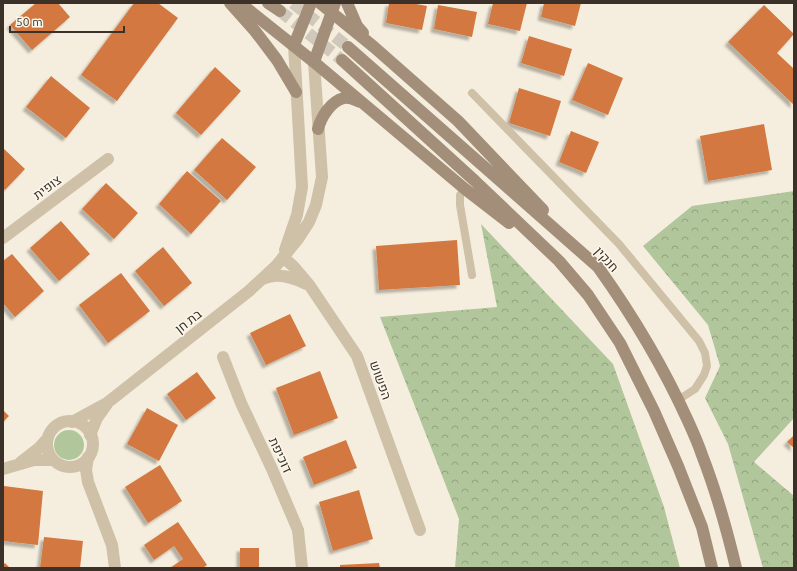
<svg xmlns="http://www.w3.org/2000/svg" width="797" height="571" viewBox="0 0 797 571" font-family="Ubuntu,Heebo,sans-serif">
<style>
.grass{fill:#b2c69c}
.forest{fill:url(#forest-crowns)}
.building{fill:#d2783f;filter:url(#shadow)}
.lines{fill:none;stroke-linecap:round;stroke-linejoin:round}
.secondary-tunnel{stroke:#d0c8ba;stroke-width:12;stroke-dasharray:12 6;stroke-linecap:butt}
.lane{stroke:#cfc0a8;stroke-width:8}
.street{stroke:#cfc0a8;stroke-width:12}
.secondary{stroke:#a38f79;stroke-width:12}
.labels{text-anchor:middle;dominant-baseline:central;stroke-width:3;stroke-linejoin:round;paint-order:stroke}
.street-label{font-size:13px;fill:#3b3129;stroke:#fcf7eb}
</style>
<defs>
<pattern id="forest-crowns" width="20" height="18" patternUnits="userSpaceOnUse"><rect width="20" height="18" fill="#b2c69c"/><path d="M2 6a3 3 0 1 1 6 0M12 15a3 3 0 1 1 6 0" fill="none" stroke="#92a17f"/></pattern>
<filter id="shadow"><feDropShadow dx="-3.5" dy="3.5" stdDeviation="1" flood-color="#0004"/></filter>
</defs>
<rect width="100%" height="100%" fill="#f5eede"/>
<path class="grass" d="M54 445a15 15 0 1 1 30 0a15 15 0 1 1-30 0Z"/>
<path class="forest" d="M794,191V418L754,462L794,496V568H763L728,444L705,398L720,366L708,325L643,246L692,206Z
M481,224L613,364L664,507L680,568H455L459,519L380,317L497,307Z"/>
<path class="building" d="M36,3H58L70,17L32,50L10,25Z
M134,3H158L178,18L117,101L81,75Z
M389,3H411L427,6L422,30L386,23Z
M493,3H527L520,31L488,24Z
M544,3H581L575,26L541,17Z
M438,5L477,12L472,37L434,29Z
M764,5L794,34L777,53L794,69V105L728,42Z
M529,36L572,49L564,76L521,63Z
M588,63L623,78L608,115L572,100Z
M215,67L241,91L201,135L176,113Z
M51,76L90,108L66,138L26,107Z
M519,88L561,101L550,136L509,123Z
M764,124L772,170L708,181L700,136Z
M571,131L599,142L586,173L559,162Z
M222,138L256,167L227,200L194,170Z
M3,148L25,169L5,190L3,188Z
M187,171L221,201L191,234L159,204Z
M106,183L138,213L114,239L82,209Z
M61,221L90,254L59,281L30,248Z
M457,240L460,285L379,290L376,246Z
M163,247L192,283L164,306L135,271Z
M12,254L44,291L15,317L3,303V261Z
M121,273L150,311L108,343L79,305Z
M290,314L306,346L266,365L250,333Z
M320,371L338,418L294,435L276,388Z
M197,372L216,398L186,420L167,394Z
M147,408L178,425L159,461L127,444Z
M3,410L9,416L3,422Z
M794,435V448L787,442Z
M346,440L357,468L314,485L303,457Z
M160,465L182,501L148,523L125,487Z
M4,486L43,491L38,545L3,541Z
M359,490L373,539L333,551L319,502Z
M178,522L207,565L203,568H170L183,559L174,546L154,560L144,545Z
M44,537L83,541L80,568H40Z
M240,548H259V568H240Z
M5,563L10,568H3V565Z
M379,563L380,568H340V565Z"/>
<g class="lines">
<path class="secondary-tunnel" d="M293,3L348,47
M280,11L342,60"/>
<path class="lane" d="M472,93L619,244L699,341L705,353L707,366L704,375L695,389L678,400
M465,189L460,195V205L472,275"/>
<path class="street" d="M3,238L108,159
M285,250L297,215L302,187L294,45
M283,257L293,266L310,286L357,356L420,530
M263,279C277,272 292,277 306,284
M223,357L241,403L272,469L298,530L302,568
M47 444a23 23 0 1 1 46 0a23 23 0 1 1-46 0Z
M72,422L107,403L249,291L276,266L298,239L309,222L316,205L322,177L314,62
M90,435L97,418L107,404
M88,457L86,470L88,482L112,545L115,568
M21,462L39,448L48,438
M3,469L34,460H53"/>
<path class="secondary" d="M230,3L255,31L277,60L296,92
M240,3L314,62L465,189L509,223
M268,3L280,11
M320,3L374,47L458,121L543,210
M347,3L357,26L363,33
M294,45L311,3
M348,47L598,267C633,316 663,366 688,421C693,432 698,443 702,455C716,491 727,530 736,568
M342,60L475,181L559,261L588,295L620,343L654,411L678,466L702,527L712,568
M314,62L335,3
M318,129C321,117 331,101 344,98C350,97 355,100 360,102"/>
</g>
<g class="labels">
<g class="street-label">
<text transform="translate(47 187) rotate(-37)">צופית</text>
<text transform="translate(607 259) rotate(48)">חנקין</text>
<text transform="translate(188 321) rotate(-38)">בת חן</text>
<text transform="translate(381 380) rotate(70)">הפשוש</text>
<text transform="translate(281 455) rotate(65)">דוכיפת</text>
</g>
</g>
<rect width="797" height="571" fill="none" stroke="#3b3129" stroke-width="8"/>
<path d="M10 26v6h114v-6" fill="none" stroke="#3b3129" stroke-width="2"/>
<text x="16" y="26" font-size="12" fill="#3b3129" stroke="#fcf7eb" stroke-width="3" paint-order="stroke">50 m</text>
</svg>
